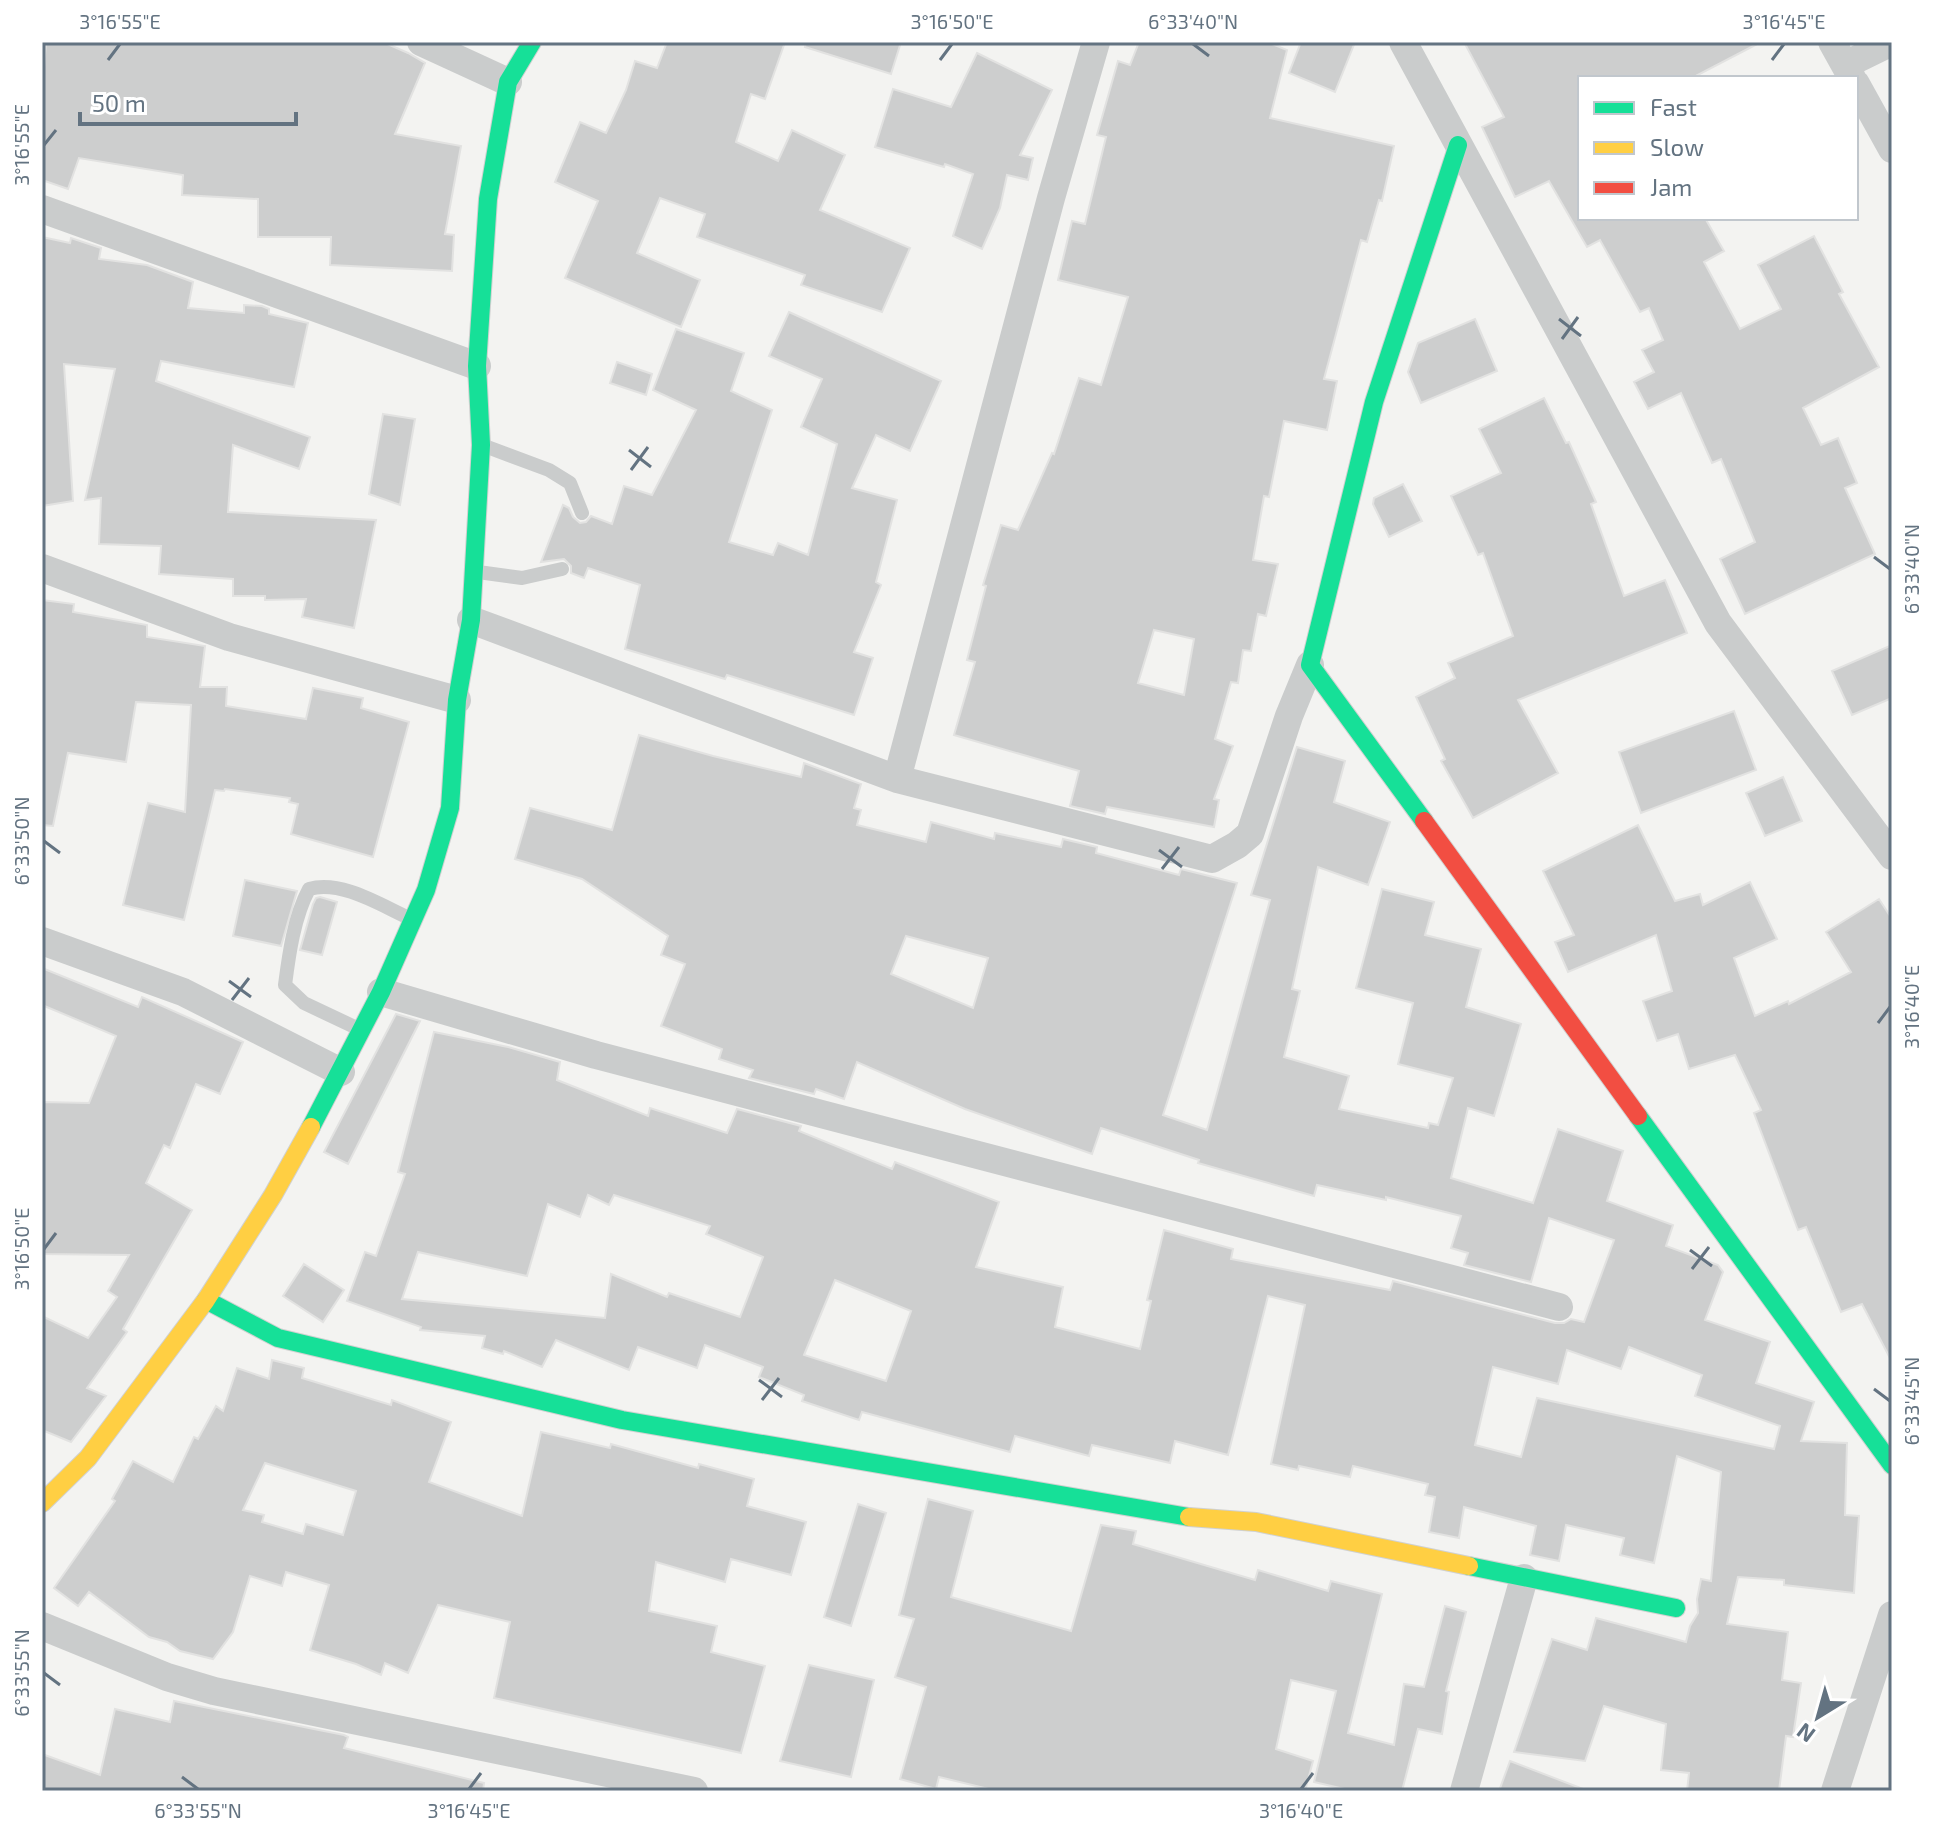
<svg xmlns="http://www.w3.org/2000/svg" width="1934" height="1833" viewBox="0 0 1934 1833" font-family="'Exo 2',sans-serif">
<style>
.building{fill:#cdcece;stroke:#e2e2e1;stroke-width:2;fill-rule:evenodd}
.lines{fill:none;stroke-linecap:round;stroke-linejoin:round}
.fast-casing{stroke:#d0d1d0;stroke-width:20}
.slow-casing{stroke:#d0d1d0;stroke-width:20}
.jam-casing{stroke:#d0d1d0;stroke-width:20}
.lane{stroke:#cacccc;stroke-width:14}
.street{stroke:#cacccc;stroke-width:28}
.fast{stroke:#16e098;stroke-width:18}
.slow{stroke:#ffcf43;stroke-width:18}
.jam{stroke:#f24e42;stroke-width:18}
.ticks{fill:none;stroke:#637381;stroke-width:3}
.neatline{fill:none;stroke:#637381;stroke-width:3}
.ticks-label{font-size:20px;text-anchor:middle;fill:#637381}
</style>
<rect width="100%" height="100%" fill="#f3f3f1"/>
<path class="building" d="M46,42H383L408,53L425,63L395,134L461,146L445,234L454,235L452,271L330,265L331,237H258V199L182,195L183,175L79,158L68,189L42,180V93Z
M667,42H785L765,99L751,94L736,142L778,161L792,130L845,155L820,210L910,248L882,312L801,285L805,275L697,237L705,214L660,198L637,253L700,280L681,327L565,278L598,201L555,182L580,122L606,133L626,90L635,61L657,68Z
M806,42H901L891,74L805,47Z
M1139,42H1267L1287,50L1270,118L1394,146L1382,201L1379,200L1367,242L1361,240L1324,379L1337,381L1327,430L1284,421L1269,497L1264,496L1253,560L1278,564L1266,616L1258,614L1251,651L1243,650L1238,683L1231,682L1215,739L1233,746L1214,799L1219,800L1214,827L1107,807L1105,814L1070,806L1079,771L954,735L975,662L967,660L986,586L983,585L1001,525L1018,530L1052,453L1054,454L1079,378L1101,385L1128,297L1058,280L1072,221L1085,224L1106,137L1097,135L1118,61L1130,65ZM1154,630L1194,639L1184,695L1138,683Z
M1301,42H1355L1335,92L1289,73Z
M1464,42H1761L1692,78H1580V218H1705L1724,251L1704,262L1740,329L1781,309L1758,265L1814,236L1843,292L1839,294L1879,367L1803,408L1821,445L1838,438L1857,483L1845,488L1875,554L1745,614L1720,559L1755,542L1721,459L1712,463L1681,393L1648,409L1634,382L1654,372L1642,350L1663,340L1649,308L1640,312L1600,240L1587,247L1549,181L1515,197L1482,127L1504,117Z
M977,53L1052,90L1020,155L1033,158L1028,180L1007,175L1000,208L982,249L953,236L973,174L945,164L944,167L875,147L893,89L951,107Z
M42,237L70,243L71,238L101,248L99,259L147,265L193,282L188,308L244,313V305L262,306L269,309V314L308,323L294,387L161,361L156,381L310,437L299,469L233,445L228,512L376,520L354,628L302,617L306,599L265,600V596H233V579L159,574L161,546L99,544L101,498L85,500L115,369L64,364L73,501L42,506Z
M789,312L941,381L910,451L876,435L852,488L897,500L876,582L881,585L854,652L873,658L854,715L727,675L725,679L625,649L640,585L588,568L584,578L571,573V566L564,559L541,562L563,505L569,508L573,517L580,523L586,522L591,516L612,524L624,486L652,495L696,410L653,390L676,329L744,353L731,391L772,410L729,542L773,555L778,543L808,555L837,444L801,427L822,379L769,356Z
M1475,319L1497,371L1421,403L1408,372L1418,343Z
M617,362L652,374L646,395L610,383Z
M1544,398L1566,443L1569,442L1596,502L1591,504L1624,596L1665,580L1687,633L1518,700L1558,773L1473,818L1441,761L1445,759L1416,697L1455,678L1448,663L1513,636L1483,553L1478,555L1451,496L1501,473L1479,429Z
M383,414L415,419L400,505L369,494Z
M1403,484L1422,521L1389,537L1373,504L1374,498Z
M42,600L74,604L73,612L147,625V637L205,646L200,687H227L226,706L306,719L313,688L363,698L361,708L409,722L373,857L291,834L298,804L289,802L290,798L225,789L224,791L215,790L184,920L123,905L148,803L185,812L191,705L136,702L126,762L68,753L53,826L42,825Z
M1892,645V698L1852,715L1832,671Z
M1734,711L1756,770L1641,813L1619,752Z
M639,735L713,756L801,777L804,763L861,784L854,808L861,810L857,825L926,842L931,822L994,839L995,833L1061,847L1063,839L1097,847L1096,853L1179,875L1181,869L1237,883L1163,1115L1207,1130L1270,900L1251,895L1297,747L1345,761L1334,802L1390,822L1368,885L1318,867L1292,989L1300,991L1284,1057L1349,1076L1339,1109L1428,1128L1429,1123L1438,1125L1453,1078L1398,1064L1413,1003L1356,988L1382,889L1434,902L1425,935L1481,949L1466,1007L1521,1024L1494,1116L1468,1108L1451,1178L1533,1203L1558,1129L1623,1151L1607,1201L1673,1225L1666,1246L1718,1265L1723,1272L1705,1320L1770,1342L1756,1383L1814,1402L1801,1441L1847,1443L1845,1515L1859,1516L1854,1593L1784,1585V1580L1738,1577L1727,1624L1788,1632L1782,1680L1801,1683L1793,1737L1786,1736L1779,1791H1687L1689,1773L1661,1770L1666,1724L1604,1706L1585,1761L1514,1752L1552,1639L1587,1650L1596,1618L1686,1642L1690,1626L1698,1613L1697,1599L1701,1579L1711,1581L1721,1472L1677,1456L1654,1563L1620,1555L1624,1538L1566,1525L1559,1561L1530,1555L1536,1526L1464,1507L1459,1538L1429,1532L1435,1497L1425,1495L1428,1484L1353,1466L1350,1477L1299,1466L1298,1470L1271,1464L1305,1305L1268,1296L1228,1455L1175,1441L1170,1463L1092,1445L1089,1456L1015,1436L1010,1452L862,1412L859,1420L802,1401L804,1395L759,1377L763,1367L705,1345L697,1368L638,1347L629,1370L556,1340L542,1367L504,1351L503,1354L482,1348L485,1336L420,1330L421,1327L347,1301L365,1252L376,1256L405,1174L398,1172L434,1032L508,1047L560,1062L557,1080L648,1116L650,1108L727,1133L737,1109L801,1126L799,1131L892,1169L895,1162L999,1202L976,1267L1063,1287L1055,1327L1140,1349L1151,1301L1147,1300L1164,1230L1233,1249L1231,1259L1390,1290L1393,1281L1555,1323H1564L1571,1319L1584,1322L1614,1240L1549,1218L1531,1282L1464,1265L1468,1253L1451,1248L1461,1216L1386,1197V1200L1317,1185L1314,1196L1198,1163L1199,1160L1101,1128L1092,1154L965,1109L857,1062L844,1099L816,1089L814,1094L749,1078L753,1070L719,1059L722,1049L661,1026L685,964L661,955L668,936L582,879L515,859L530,808L612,830ZM906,936L988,958L973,1008L891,974ZM588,1195L609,1205L614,1195L710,1226L706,1234L763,1257L740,1317L669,1293L667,1297L611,1274L605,1318L402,1299L418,1252L527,1276L548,1204L580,1217ZM835,1280L911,1311L886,1381L804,1355ZM1629,1347L1702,1375L1695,1396L1780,1426L1774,1449L1537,1398L1521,1457L1475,1445L1493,1367L1558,1384L1567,1350L1621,1369Z
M1783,777L1802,821L1765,836L1746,793Z
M1638,825L1675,901L1700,894L1703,905L1750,882L1777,939L1734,958L1755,1016L1788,1001L1789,1004L1851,972L1826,932L1879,899L1892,919V1362L1862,1304L1841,1312L1806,1227L1798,1230L1754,1113L1761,1110L1735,1055L1689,1069L1678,1034L1657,1041L1643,1001L1672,991L1656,935L1568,972L1555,942L1574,935L1543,871Z
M245,880L297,891L281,946L233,936Z
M320,897L337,902L322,955L300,950L313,904L316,898Z
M42,968L138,1007L142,997L243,1042L220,1094L196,1084L170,1148L164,1145L146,1183L192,1210L123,1329L127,1332L87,1388L106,1396L71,1442L42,1430V1316L88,1338L117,1297L108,1291L129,1255L42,1254V1102L89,1103L116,1036L42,1005Z
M396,1014L420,1021L348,1164L324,1152Z
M304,1264L344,1290L323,1322L283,1296Z
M272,1360L304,1368L302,1378L391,1405L392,1400L451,1422L429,1482L522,1516L541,1432L610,1448L611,1444L698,1468L699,1464L754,1479L747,1506L806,1522L791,1575L731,1559L725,1582L656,1562L649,1611L717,1626L711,1652L765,1666L741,1753L494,1698L510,1622L438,1605L408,1673L385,1663L381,1675L356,1664L310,1650L329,1585L286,1572L282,1586L250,1576L233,1632L213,1659L180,1651L167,1642L149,1637L89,1592L78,1606L54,1588L115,1501L112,1499L133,1461L173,1482L194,1437L198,1439L216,1406L223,1411L237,1368L269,1379ZM265,1463L356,1491L343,1535L306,1524L303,1534L262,1522L264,1515L243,1510Z
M928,1499L973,1511L951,1597L1071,1631L1101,1525L1136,1531L1133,1544L1255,1580L1258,1570L1328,1591L1331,1581L1382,1594L1348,1733L1394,1745L1404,1684L1424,1687L1445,1606L1466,1612L1446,1691L1449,1692L1442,1734L1418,1729L1402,1791H1353L1314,1782L1336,1691L1291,1680L1276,1749L1313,1761L1305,1791H997L939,1777L936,1789L900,1779L926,1687L895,1677L914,1619L899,1615Z
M858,1504L886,1513L851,1626L824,1617Z
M809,1665L874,1680L851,1777L780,1761Z
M174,1701L344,1735L348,1737L344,1748L484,1783L483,1791H42V1754L100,1775L115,1709L170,1722Z
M1510,1761L1583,1789V1791H1499Z"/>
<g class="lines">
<defs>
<path id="fast" d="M1424,821L1310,665L1374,402L1458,145
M1638,1116L1892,1465
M311,1127L381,992L426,890L450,808L457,700L471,620L481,445L477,366L488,199L508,82L532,42
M206,1300L278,1338L622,1420L1189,1517
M1469,1566L1676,1608"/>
<path id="slow" d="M42,1503L88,1458L206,1300L273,1195L311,1127
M1189,1517L1256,1522L1469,1566"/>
<path id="jam" d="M1424,821L1638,1116"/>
</defs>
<use href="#fast" class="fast-casing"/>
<use href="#slow" class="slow-casing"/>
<use href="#jam" class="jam-casing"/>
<path class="lane" d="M482,445L549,470L570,483L582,513
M478,572L522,578L562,569
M361,1030L304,1003L285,985C289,954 294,917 309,889C342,880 380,905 409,918"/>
<path class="street" d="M421,42L508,82
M1403,42L1718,623L1892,856
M1832,42L1852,78
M1845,65L1892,42
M1856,84L1892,149
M42,209L477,366
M42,568L229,637L457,700
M471,620L897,779L1212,859L1237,845L1250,834L1289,716L1310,665
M897,779L1051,198L1096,42
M42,941L183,992L341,1072
M381,992L596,1055L1559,1307
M42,1626L167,1677L214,1691L694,1791
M1464,1791L1524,1578
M1835,1791L1892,1615"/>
<use href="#fast" class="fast"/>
<use href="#slow" class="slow"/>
<use href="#jam" class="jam"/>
</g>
<path class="ticks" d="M1193,44L1209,56M108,60L120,44M940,60L952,44M1772,60L1784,44M44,145L56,130M1559,319L1581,336M1562,339L1578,317M629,450L651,467M631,470L648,447M1874,557L1890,569M44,841L60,853M1159,850L1182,867M1162,869L1179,847M229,981L251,997M232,1000L249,978M1878,1023L1890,1007M44,1249L56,1233M1690,1250L1712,1266M1692,1269L1709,1247M759,1380L782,1397M1874,1389L1890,1401M762,1400L779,1378M44,1673L60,1685M182,1777L198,1789M469,1789L481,1773M1301,1789L1313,1773"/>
<rect width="1934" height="1833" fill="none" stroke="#ffffff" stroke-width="88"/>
<rect x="1578" y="76" width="280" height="144" fill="#ffffff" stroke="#c1c7cd" stroke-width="2"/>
<rect x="1594" y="102" width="40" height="12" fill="#16e098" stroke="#c1c7cd" stroke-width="2"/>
<text x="1650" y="116" font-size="24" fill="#637381">Fast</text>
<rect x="1594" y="142" width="40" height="12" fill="#ffcf43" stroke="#c1c7cd" stroke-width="2"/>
<text x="1650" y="156" font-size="24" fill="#637381">Slow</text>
<rect x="1594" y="182" width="40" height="12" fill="#f24e42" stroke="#c1c7cd" stroke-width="2"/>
<text x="1650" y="196" font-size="24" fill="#637381">Jam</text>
<g transform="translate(1818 1717) rotate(217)" stroke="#ffffff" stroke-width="6" paint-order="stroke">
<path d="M0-6L14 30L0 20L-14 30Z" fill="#637381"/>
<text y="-12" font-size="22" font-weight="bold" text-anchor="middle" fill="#637381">N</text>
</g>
<path d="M80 112v12h216v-12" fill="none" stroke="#637381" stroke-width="4"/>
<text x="92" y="112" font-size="24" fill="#637381" stroke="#ffffff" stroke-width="6" paint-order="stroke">50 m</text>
<rect x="44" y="44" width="1846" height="1745" class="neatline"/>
<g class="ticks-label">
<text x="120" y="29">3°16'55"E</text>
<text x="952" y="29">3°16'50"E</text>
<text x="1193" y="29">6°33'40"N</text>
<text x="1784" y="29">3°16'45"E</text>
<text transform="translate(22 145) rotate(-90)" y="7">3°16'55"E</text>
<text transform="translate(1912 569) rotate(-90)" y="7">6°33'40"N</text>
<text transform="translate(22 841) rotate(-90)" y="7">6°33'50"N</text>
<text transform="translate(1912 1007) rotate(-90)" y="7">3°16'40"E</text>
<text transform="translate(22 1249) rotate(-90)" y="7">3°16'50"E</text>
<text transform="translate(1912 1401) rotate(-90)" y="7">6°33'45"N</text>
<text transform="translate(22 1673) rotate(-90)" y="7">6°33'55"N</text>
<text x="198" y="1818">6°33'55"N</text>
<text x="469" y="1818">3°16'45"E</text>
<text x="1301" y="1818">3°16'40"E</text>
</g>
</svg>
